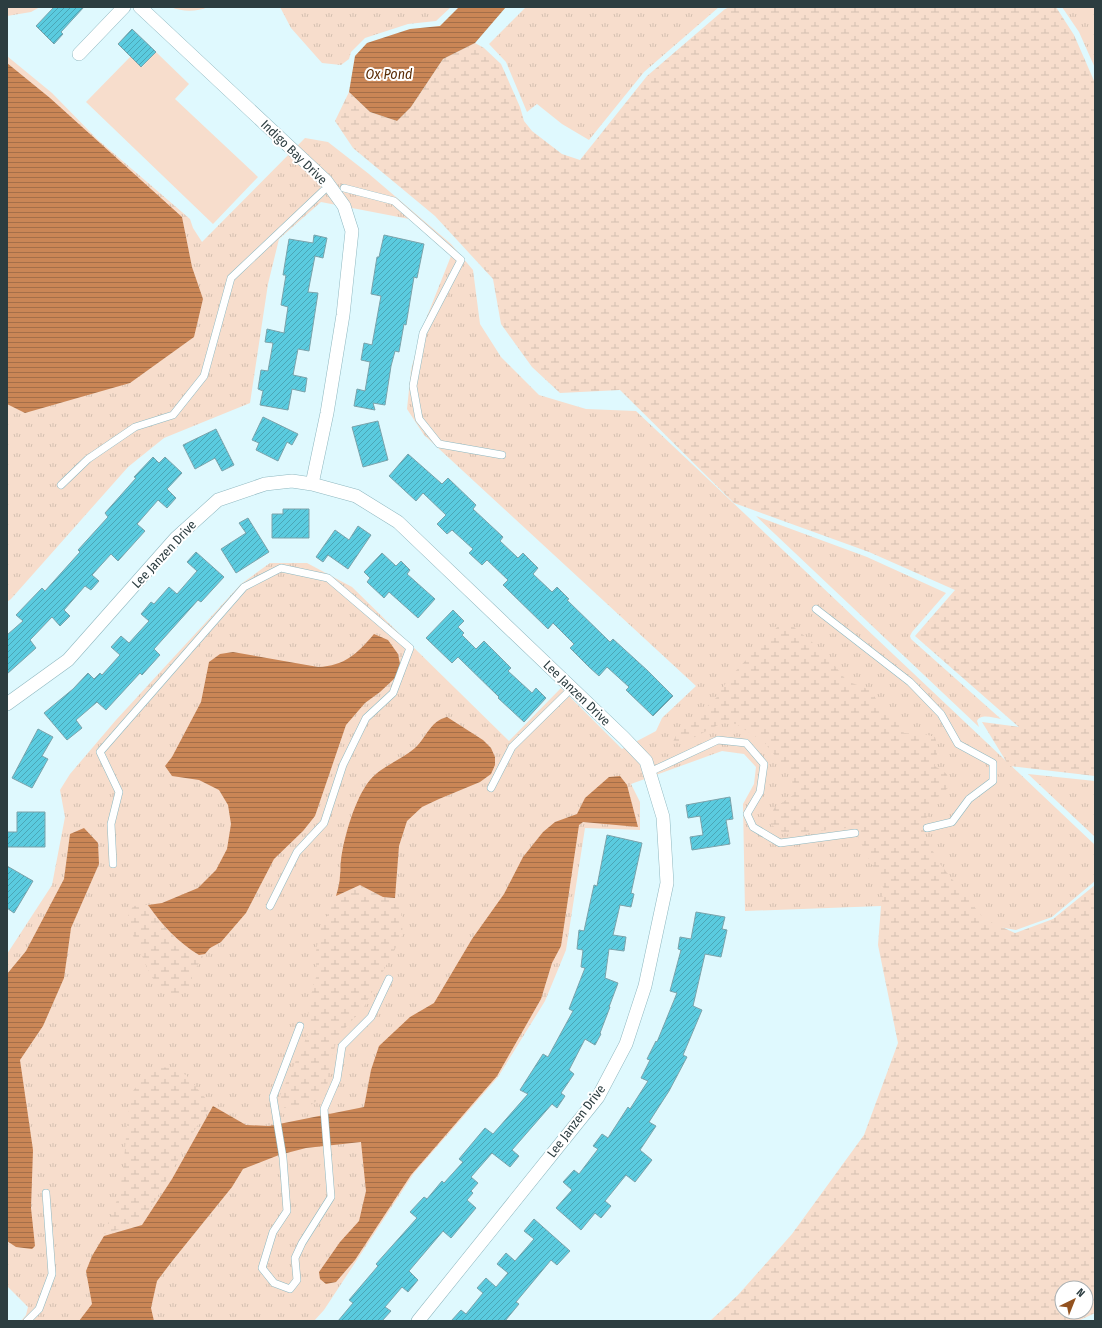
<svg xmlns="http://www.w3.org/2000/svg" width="1102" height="1328" viewBox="0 0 1102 1328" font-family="'Fira Sans Condensed',sans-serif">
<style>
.grass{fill:url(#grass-tufts)}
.wetland{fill:url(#wetland-marsh);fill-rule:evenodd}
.park{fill:#f7ddcc}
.water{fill:url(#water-rules)}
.building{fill:url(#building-hatch);stroke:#7ba3ab}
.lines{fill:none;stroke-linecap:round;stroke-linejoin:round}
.service-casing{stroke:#8fb8c0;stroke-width:8}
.minor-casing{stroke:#8fb8c0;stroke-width:14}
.service{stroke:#fff;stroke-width:7}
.minor{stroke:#fff;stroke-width:13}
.labels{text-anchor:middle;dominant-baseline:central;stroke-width:4;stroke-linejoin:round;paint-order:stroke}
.street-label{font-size:13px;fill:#2c3d40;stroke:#fff}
.water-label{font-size:14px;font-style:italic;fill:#5a2c06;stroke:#fff}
</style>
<defs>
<pattern id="grass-tufts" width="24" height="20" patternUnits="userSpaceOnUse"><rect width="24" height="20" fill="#f7ddcc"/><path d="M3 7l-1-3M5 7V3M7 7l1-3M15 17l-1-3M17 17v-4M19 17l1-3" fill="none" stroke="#d4bfb0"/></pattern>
<pattern id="wetland-marsh" width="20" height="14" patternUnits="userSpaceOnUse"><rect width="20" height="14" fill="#f7ddcc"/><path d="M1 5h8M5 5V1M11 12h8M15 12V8" fill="none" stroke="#d4bfb0"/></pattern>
<pattern id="water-rules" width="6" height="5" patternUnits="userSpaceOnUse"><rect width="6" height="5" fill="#ca8656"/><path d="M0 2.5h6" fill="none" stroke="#a46f49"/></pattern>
<pattern id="building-hatch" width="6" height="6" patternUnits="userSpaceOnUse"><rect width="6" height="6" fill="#5acbdf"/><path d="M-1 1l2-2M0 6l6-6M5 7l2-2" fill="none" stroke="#4ba6b6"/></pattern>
</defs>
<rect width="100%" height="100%" fill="#dff9fe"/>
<path class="grass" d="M7,7H40L31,12L7,16Z
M171,7H208C197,12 182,12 171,7Z
M280,7H451L436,21L408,24L365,38L351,52L349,59L341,65L322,63L291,28Z
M526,7H719L644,72L589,140L562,124L537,104L527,112L506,62L489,44Z
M1062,7H1095V68L1079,32Z
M7,56L52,93L97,139L190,219L193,228L202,242L305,138L328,142L369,174L451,244L473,270L480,324L501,357L539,395L586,409L636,411L1095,845V881L1052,917L1016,930L881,906L745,911L743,804L754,784L756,767L744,754L722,751L631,784L640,802V830L585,828L566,950L545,1001L498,1077L414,1173L324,1310L314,1321H21L26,1315L28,1307L7,1286V954L52,885L65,817L60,790L70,774L116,720L241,584L270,563H307L352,587L509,741L561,688L622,749L656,731L662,718L696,686L424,435L407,409L411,370L422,329L451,256L409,219L321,202L279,239L268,284L250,403L164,438L128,467L11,599L7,602Z
M756,516L867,557L946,593L912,632L910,636L911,639L1001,719C993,718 981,713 977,721L979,727Z
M1028,774L1095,781V837Z"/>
<path class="wetland" d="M730,7H1056L1074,35L1095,83V776L1009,766L982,722L1019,727L915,636L955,590L869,552L734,503L620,390L560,393L532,367L501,324L493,279L435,216L353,148L335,121L349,92L370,112L397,121L411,107L443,59L475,43L484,48L501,64L520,107L524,121L532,131L562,154L580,160L647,76L725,9Z
M781,623L790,624L824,652L847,681L870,690L882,708L895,718L904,733C915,734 924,733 935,737L938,748L935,766L947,774L949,787L937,798L928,814L925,822L924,835L940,864L984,919L1015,933L1053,919L1095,885V1313L1078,1321H710L738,1295L792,1234L864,1135L898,1043L878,945L881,906L884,889L859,839L856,827L789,834L780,831L769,823L774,808L793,795L792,777L764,742L736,724L722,723L687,741L673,742L678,731L696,717L717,697L729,678ZM1062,1288H1086V1312H1062Z
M360,885L383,897L395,898L403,918L402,936L364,1007L338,1036L329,1067L327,1089L318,1100L309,1106L282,1108L278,1100L310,1030L308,1005L317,974L316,951L321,927L336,898Z
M147,905C156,917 184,951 198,955C200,956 202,955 204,955L192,974V984L187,990L175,996L163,992L151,976L126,920L133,906Z
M159,1067L172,1068L186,1075L212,1106L197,1126L155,1201L140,1223L104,1234L120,1192L124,1160L128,1115L133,1091L144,1077Z"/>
<path class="park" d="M156,52L189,84L175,99L258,177L213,224L86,102L131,56L142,67Z"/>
<path class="water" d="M459,7H506L475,43L443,59L411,107L397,121L370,112L349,92L355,56L367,43L410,29L440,26Z
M7,63L50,98L182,217L192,267L203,299L194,337L130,383L25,413L7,404Z
M374,634L388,640L398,654L400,664L395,678L380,692L365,703L346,725L315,816L303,831L274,859L246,913L221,942L210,948L205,954L199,955C179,943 161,924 148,905L162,903L198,888L216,870L227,849L231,824L228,805L219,790L199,780L172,776L165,766L172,757L201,702L209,662L220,654L233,652L318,667C345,666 358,653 374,634Z
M447,717L483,740L491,748L495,757V765L491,774L480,782L439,799L422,807L407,821L399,846L395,898L383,897L360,885L336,896C338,889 340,882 340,875C341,870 340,865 341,860C344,837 355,798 370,780C382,766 401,760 415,748C427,737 430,721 447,717Z
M620,776L627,785L638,827L583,822L579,825L561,946L552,963L541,999L497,1076L411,1175L355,1260L336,1282L326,1284L320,1279L319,1272L340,1242L359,1221L366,1191L361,1142L306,1148L279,1155L243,1169L232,1187L173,1260L157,1281L151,1308L154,1321H79L92,1304L86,1271L92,1256L104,1236L142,1225L172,1179L213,1106L246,1125L269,1126L364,1107L371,1070L379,1046L410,1017L434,1003L472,939L504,894L523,857L543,832L555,822L577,814L585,798L609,777Z
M84,828L98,843L99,864L71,928L64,978L43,1026L20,1060L33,1150L31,1208L35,1246L32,1249L16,1247L7,1241V974L26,951L64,879L70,834Z"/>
<path class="building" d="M54,7H84L61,32L63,34L54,44L36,26Z
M132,29L156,52L141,67L118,44Z
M314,235L327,238L323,258L315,256L308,292L318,293L309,351L298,349L293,375L307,378L305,392L292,389L288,410L260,405L263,391L258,389L261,370L268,371L273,343L265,342L267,329L284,333L288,307L281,305L286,275H283L289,239L313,243Z
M384,235L424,244L417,278L414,277L406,325L404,324L399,352L395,351L391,366L385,405L373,403L375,410L354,406L357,389L365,391L370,362L361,360L364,343L372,345L381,296L371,294L377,257H379Z
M263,417L298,434L292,445L287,442L278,461L256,450L259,443L252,440Z
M378,421L388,460L363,467L352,427Z
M216,429L234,465L222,471L215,458L195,469L183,445Z
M408,454L442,484L448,478L476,505L473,509L503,537L500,541L518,558L523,553L538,568L533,574L552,592L557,587L569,599L567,600L610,642L613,639L648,671L673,696L653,716L626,690L629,687L607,667L599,676L589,667L570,648L574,644L553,623L548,629L503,585L508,580L487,560L482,565L469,553L473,549L452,530L447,534L437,524L446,515L423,493L416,501L389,476Z
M153,457L159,463L165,457L182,473L167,489L176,498L167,508L158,500L137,524L145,531L118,561L111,554L92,575L99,581L91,590L85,586L64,610L70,616L60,626L52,617L30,640L36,648L7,674V635L23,621L16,615L42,588L45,591L80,552L78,550L108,517L105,513L136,478L134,477Z
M283,509H309V538H272V514H283Z
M248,518L269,552L236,573L221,549L246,533L239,523Z
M358,526L371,535L348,569L328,555L323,562L316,557L335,530L349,540Z
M196,552L224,577L201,602L198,600L154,649L160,655L142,675L140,673L106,710L97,702L76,720L82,728L67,740L44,713L73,689L88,673L94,679L100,673L102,675L120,655L111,647L121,636L129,643L149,621L141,614L151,602L154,604L169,587L177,594L197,571L187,562Z
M382,553L396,566L401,561L410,570L407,574L435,599L418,618L389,592L384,598L367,582L370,578L364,572Z
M453,610L464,621L458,627L464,633L462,635L476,649L484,641L511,668L508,671L532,693L536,688L546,698L524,722L498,698L499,697L458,657L452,663L426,638Z
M38,729L53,737L42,756L48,759L32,788L12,778Z
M730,797L733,819L726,820L730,844L692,850L690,837L703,835L700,816L688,818L686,805Z
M17,812H45V847H7V832H17Z
M607,835L642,843L631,893L634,894L631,907L620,905L613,935L626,937L624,951L609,949L605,978L618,983L609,1007H610L600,1033L601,1034L595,1045L585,1039L569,1070L574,1074L561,1093L565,1096L557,1108L552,1104L512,1150L519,1156L510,1167L492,1153L471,1177L478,1183L471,1191L473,1193L467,1200L476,1208L451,1238L443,1231L409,1271L418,1280L408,1292L402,1287L385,1307L391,1311L382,1321H338L353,1303L349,1300L378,1266L376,1264L417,1218L410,1212L424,1197L427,1199L442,1181L444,1183L463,1162L459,1159L485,1128L493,1134L528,1094L520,1090L543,1054L548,1057L573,1011L569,1009L585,968L581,967L583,950L577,949L579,930L584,931L594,885L597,886Z
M7,866L33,881L14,913L7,908Z
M696,912L725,917L722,929L727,930L721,957L705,954L693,1006L702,1010L683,1055L687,1057L669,1091L649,1122L656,1126L640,1150L652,1160L635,1182L626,1175L605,1201L611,1206L601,1218L595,1213L581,1230L556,1208L572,1190L563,1182L574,1170L579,1174L598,1149L593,1146L602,1134L608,1138L628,1107L630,1109L648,1081L641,1078L650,1060L647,1059L656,1041L657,1042L677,993L670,991L681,950L678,949L680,937L691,939Z
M534,1219L570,1251L557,1265L551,1260L516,1302L519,1304L505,1321H451L461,1310L466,1314L483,1293L477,1288L486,1278L496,1287L508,1273L497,1264L506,1253L515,1261L534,1239L524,1231Z"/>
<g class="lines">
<defs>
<path id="service" d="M344,188L394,201L461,260L423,333L413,386L419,419L439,444L502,455
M61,485L88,459L135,427L173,415L204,376L231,278L323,191
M816,609L910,682L941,714L958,744L993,763V781L969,799L952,822L927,828
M654,770L718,740L746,743L764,764L760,792L747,814L753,827L780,843L855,833
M491,788L512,747L569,691
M113,864L111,824L119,792L100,752L244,587L281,568L328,578L410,648L393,693L366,718L343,765L324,823L297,852L270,906
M300,1026L273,1097L283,1158L287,1211L273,1232L262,1268L274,1283L290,1289L297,1280L295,1258L302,1243L331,1197L324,1109L337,1079L342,1046L371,1017L389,979
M27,1321L39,1309L52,1274L46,1193"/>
<path id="minor" d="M140,7L326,181L344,206L352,231L343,315L327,413L312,484
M79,54L124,7
M7,704L68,660L176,538L218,500L265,484L292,481L312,484L356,496L398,522L624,738L646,761L663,817L667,883L645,986L626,1044L598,1097L418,1321"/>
</defs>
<use href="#service" class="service-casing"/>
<use href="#minor" class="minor-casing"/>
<use href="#service" class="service"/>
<use href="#minor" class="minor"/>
</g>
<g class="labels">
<g class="street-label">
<text transform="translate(294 152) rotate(44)">Indigo Bay Drive</text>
<text transform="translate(164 554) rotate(-47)">Lee Janzen Drive</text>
<text transform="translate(577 693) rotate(44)">Lee Janzen Drive</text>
<text transform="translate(576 1121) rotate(-53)">Lee Janzen Drive</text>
</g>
<g class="water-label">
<text x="389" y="74">Ox Pond</text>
</g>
</g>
<rect width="1102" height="1328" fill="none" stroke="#2c3d40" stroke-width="16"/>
<g transform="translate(1074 1300) rotate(43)"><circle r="19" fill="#ffffff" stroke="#abb1b3"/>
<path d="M0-3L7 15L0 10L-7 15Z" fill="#93521f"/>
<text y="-6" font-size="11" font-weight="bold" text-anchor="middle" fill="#2c3d40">N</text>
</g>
</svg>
